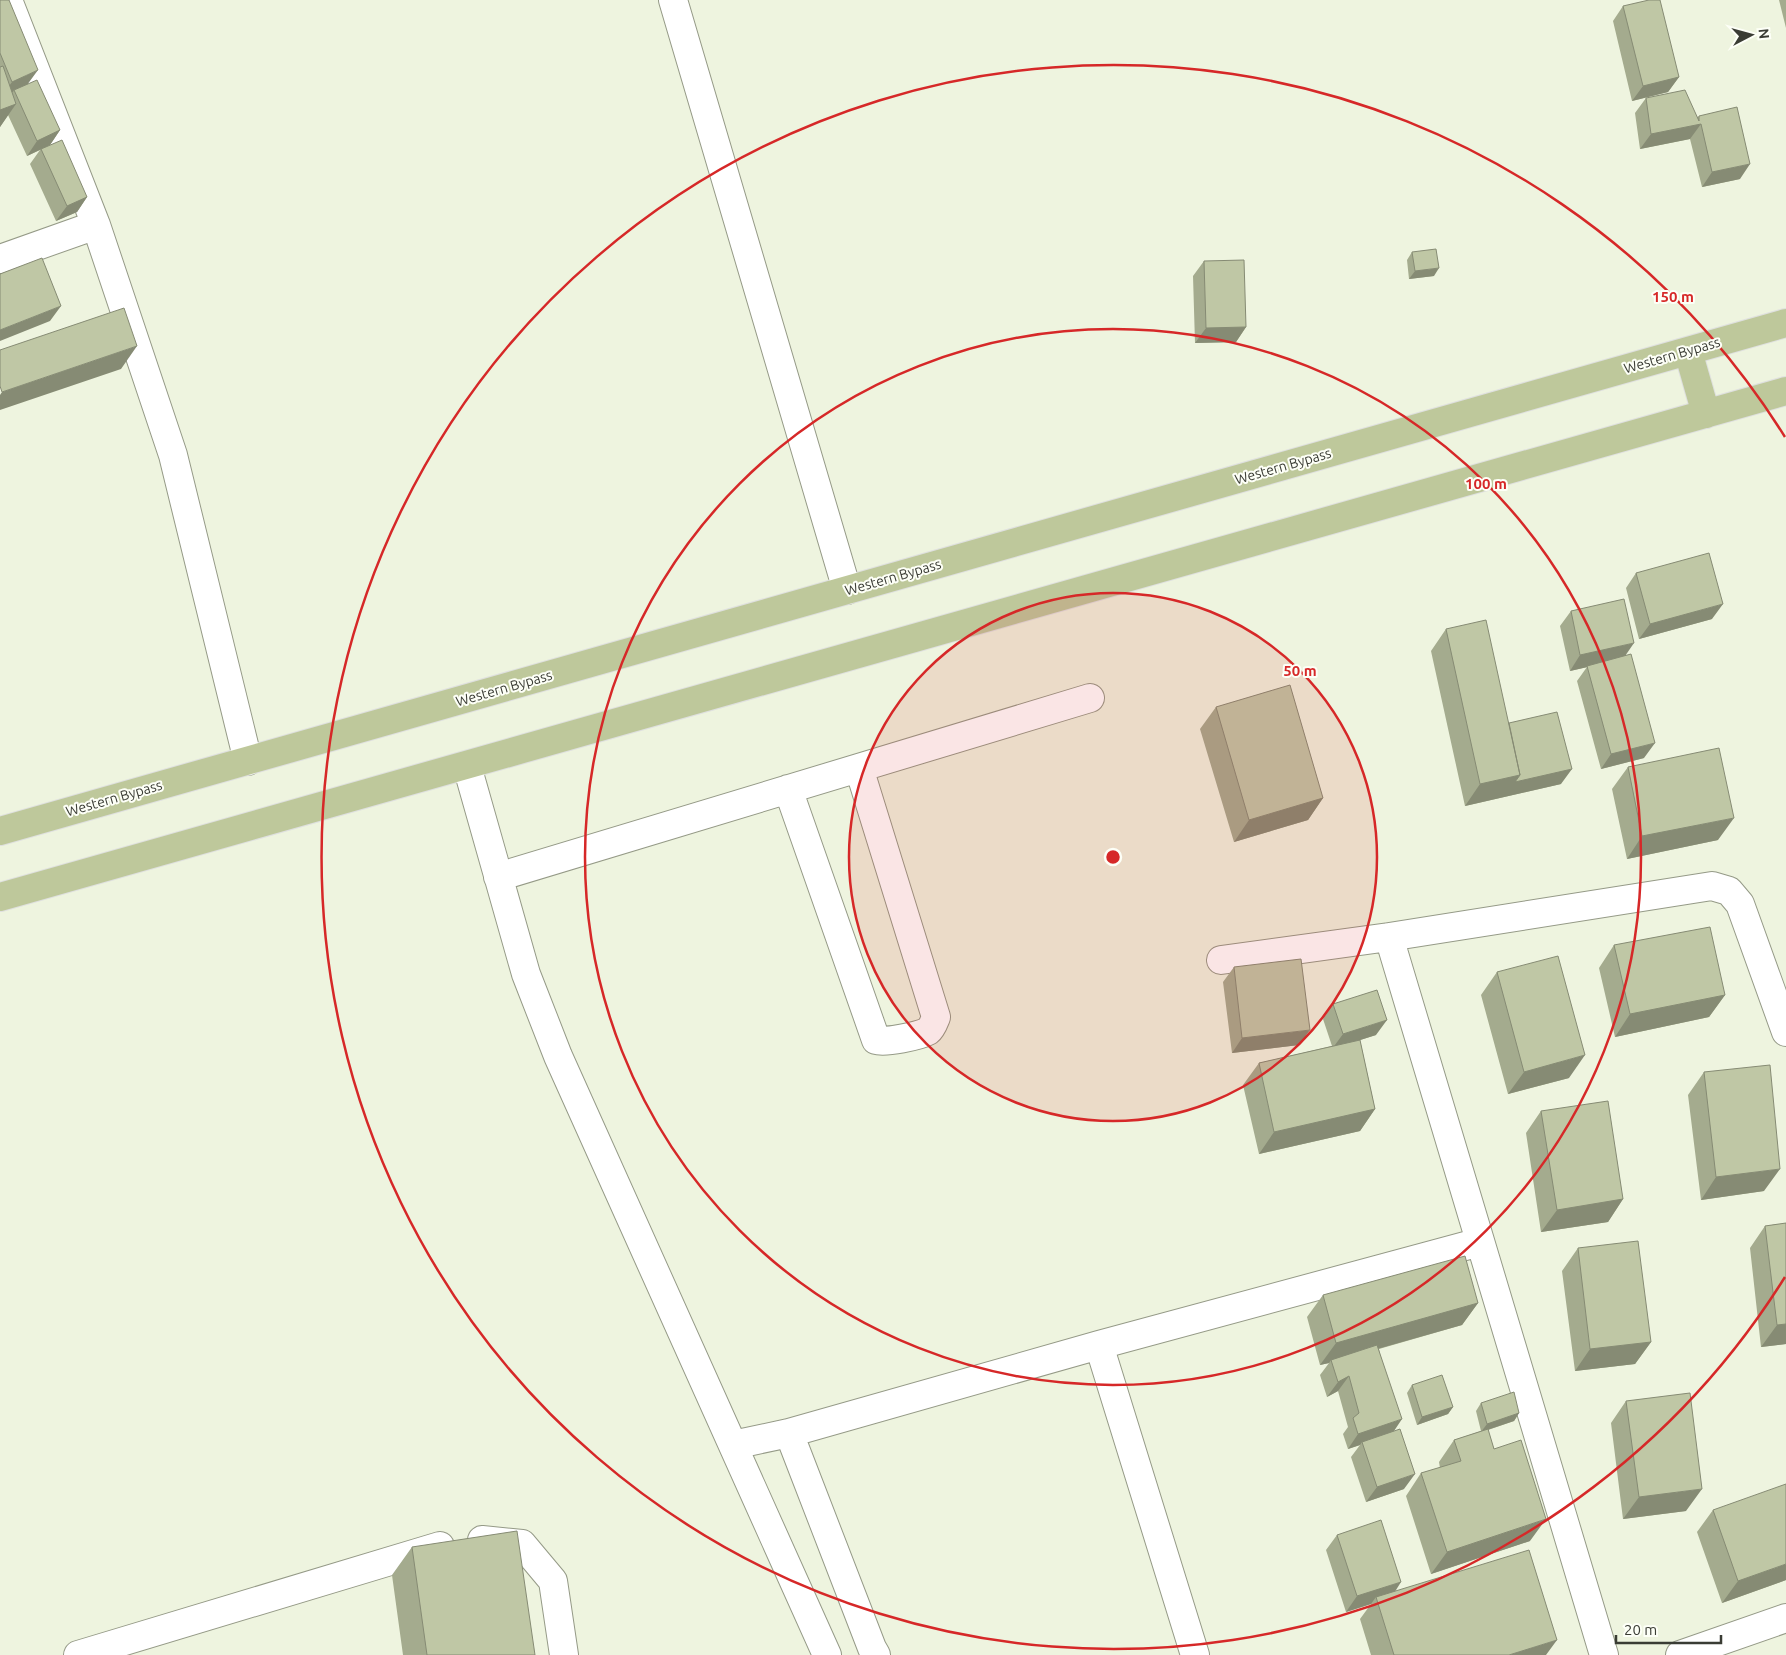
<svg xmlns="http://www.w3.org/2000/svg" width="1786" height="1655" viewBox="0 0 1786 1655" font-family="Ubuntu,sans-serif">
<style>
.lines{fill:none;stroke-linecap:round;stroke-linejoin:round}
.minor-casing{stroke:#959a87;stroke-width:30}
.major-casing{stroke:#dfe0df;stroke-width:30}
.minor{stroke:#fff;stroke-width:28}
.major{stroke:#bec89b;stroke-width:28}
.wall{fill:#a4ab8e}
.shaded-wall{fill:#868b74}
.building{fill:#bfc7a5;stroke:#868b74}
.ring{fill:none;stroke:#d62828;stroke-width:2.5}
.labels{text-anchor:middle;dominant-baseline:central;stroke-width:4;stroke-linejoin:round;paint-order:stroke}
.street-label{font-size:14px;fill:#3a3c34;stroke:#fdfff7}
.centre{fill:#d62828;stroke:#fdfff7;stroke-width:2.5}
.ring-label{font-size:15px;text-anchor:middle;font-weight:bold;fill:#d62828;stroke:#fdfff7;stroke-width:4;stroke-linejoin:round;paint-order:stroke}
</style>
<rect width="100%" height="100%" fill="#eef4df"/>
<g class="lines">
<defs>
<path id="minor" d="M8,0L96,225L173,455L248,761
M673,0L847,590
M0,259L96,225
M467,766L526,974L558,1056L827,1655
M788,789L876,1040C885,1043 919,1036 928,1031C932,1028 934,1022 936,1017L859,768
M498,877L1090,698
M1389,937L1604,1655
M1221,960L1389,937L1712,886L1729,891L1740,904L1786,1032
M1099,1345L1195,1655
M789,1433L872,1648L876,1655
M733,1445L789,1433L1099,1345L1480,1242
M482,1540L522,1544L553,1581L564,1655
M78,1655L440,1546
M1680,1655L1786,1618"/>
<path id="major" d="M1688,351L1706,414
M0,831L1786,323
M0,897L1786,391"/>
</defs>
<use href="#minor" class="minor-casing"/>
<use href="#major" class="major-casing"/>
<use href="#minor" class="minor"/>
<use href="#major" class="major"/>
</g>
<path class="wall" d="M0,0L28,84L60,130L50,145L87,197L77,212L56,221L30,164L40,150L27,156L8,115L0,127Z
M1779,0H1786V28Z
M1623,6L1679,77L1668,92L1632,101L1613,21Z
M1646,98L1698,117L1699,116L1740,179L1702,187L1690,139L1640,149L1635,113Z
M1412,252L1434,276L1409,279L1407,260Z
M1204,261L1246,327L1236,342L1195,343L1193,276Z
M1636,573L1712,619L1639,639L1626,588Z
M1571,611L1626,655L1644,758L1601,769L1577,681L1587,667L1570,671L1560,626Z
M1446,629L1509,723L1561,784L1465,806L1431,651Z
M1216,707L1323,798L1308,820L1234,842L1200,729Z
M1628,767L1718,840L1627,859L1612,789Z
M1614,945L1725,995L1709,1017L1615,1037L1599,968Z
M1234,967L1299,1045L1232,1053L1223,982Z
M1497,972L1569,1078L1508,1094L1481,995Z
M1333,1004L1376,1035L1360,1040L1375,1109L1360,1131L1259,1154L1243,1085L1259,1063L1332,1046L1323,1019Z
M1704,1072L1764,1191L1701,1200L1688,1095Z
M1541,1111L1623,1199L1608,1222L1541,1232L1526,1133Z
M1786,1223V1344L1761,1347L1750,1248L1765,1226Z
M1578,1248L1651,1342L1635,1364L1575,1371L1562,1271Z
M1323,1295L1478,1303L1462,1325L1379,1349L1404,1489L1366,1502L1351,1457L1360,1445L1348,1449L1343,1434L1348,1427L1338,1391L1327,1397L1320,1375L1329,1363L1320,1365L1307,1317Z
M1412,1385L1453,1407L1448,1414L1417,1425L1407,1393Z
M1626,1401L1686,1511L1623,1519L1611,1423Z
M1481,1403L1519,1413L1514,1421L1488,1430L1494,1449L1530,1541L1431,1574L1406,1496L1421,1473L1440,1468L1439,1462L1454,1440L1481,1431L1476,1411Z
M1713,1510L1786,1580L1722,1603L1697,1532Z
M1337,1535L1395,1591L1546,1655H1371L1360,1619L1371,1604L1346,1612L1326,1550Z
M412,1547L535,1655H403L392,1575Z"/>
<path class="shaded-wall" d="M38,70L27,85L14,90L13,92L1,97L12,82Z
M1679,77L1668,92L1632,101L1643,86Z
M16,104L0,127V110Z
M1701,124L1690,139L1640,149L1651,134Z
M60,130L50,145L27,156L37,141Z
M1750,164L1740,179L1702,187L1712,172Z
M87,197L77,212L56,221L67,206Z
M1439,268L1434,276L1409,279L1415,271Z
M61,306L50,321L0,341V330Z
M1246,327L1236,342L1195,343L1206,328Z
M137,346L121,369L0,410V395L2,392Z
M1723,604L1712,619L1639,639L1650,624Z
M1634,643L1623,659L1570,671L1580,655Z
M1655,743L1644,758L1601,769L1611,754Z
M1572,769L1561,784L1465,806L1480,784L1520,775Z
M1323,798L1308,820L1234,842L1249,820Z
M1734,818L1718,840L1627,859L1642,836Z
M1725,995L1709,1017L1615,1037L1630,1014Z
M1387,1020L1376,1035L1332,1049L1343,1034Z
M1310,1030L1299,1045L1232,1053L1242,1038Z
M1585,1055L1569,1078L1508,1094L1524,1072Z
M1375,1109L1360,1131L1259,1154L1274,1132Z
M1780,1169L1764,1191L1701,1200L1716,1177Z
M1623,1199L1608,1222L1541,1232L1557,1210Z
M1478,1303L1462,1325L1331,1362V1360L1329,1363L1320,1365L1336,1343Z
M1786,1324V1344L1761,1347L1777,1325Z
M1651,1342L1635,1364L1575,1371L1590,1349Z
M1349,1376L1338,1391L1327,1397L1338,1382Z
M1453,1407L1448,1414L1417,1425L1422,1417Z
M1519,1413L1514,1421L1481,1432L1487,1424Z
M1402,1419L1392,1434L1362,1442L1360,1445L1348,1449L1358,1434Z
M1415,1474L1404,1489L1366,1502L1377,1487Z
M1702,1489L1686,1511L1623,1519L1639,1497Z
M1546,1519L1530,1541L1431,1574L1447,1552Z
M1786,1564V1580L1722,1603L1738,1581Z
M1401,1582L1391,1598L1376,1597L1371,1604L1346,1612L1357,1596Z
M1557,1640L1546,1655H1509Z"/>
<path class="building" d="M0,0H9L38,70L12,82L0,53Z
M1649,0H1660L1679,77L1643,86L1623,6Z
M3,66L16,104L0,110V67Z
M37,80L60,130L37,141L14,90Z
M1685,90L1699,121V116L1737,107L1750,164L1712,172L1701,124L1651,134L1646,98Z
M62,140L87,197L67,206L41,149Z
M1436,249L1439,268L1415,271L1412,252Z
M42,258L61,306L0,330V274Z
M1244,260L1246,327L1206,328L1204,261Z
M124,308L137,346L2,392L0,386V350Z
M1709,553L1723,604L1650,624L1636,573Z
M1624,599L1634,643L1580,655L1571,611Z
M1486,620L1520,775L1480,784L1446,629Z
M1631,654L1655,743L1611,754L1587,666Z
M1290,685L1323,798L1249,820L1216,707Z
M1557,712L1572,769L1515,782L1520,775L1509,723Z
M1719,748L1734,818L1642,836L1628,767Z
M1710,927L1725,995L1630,1014L1614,945Z
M1558,956L1585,1055L1524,1072L1497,972Z
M1301,959L1310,1030L1242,1038L1234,967Z
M1377,990L1387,1020L1343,1034L1333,1004Z
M1360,1040L1375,1109L1274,1132L1259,1063Z
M1770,1065L1780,1169L1716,1177L1704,1072Z
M1608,1101L1623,1199L1557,1210L1541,1111Z
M1786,1223V1324L1777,1325L1765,1226Z
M1638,1241L1651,1342L1590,1349L1578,1248Z
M1465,1256L1478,1303L1336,1343L1323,1295Z
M1377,1345L1402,1419L1358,1434L1353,1418L1359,1413L1349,1376L1338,1382L1331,1360Z
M1442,1375L1453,1407L1422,1417L1412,1385Z
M1514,1392L1519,1413L1487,1424L1481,1403Z
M1690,1393L1702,1489L1639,1497L1626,1401Z
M1400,1429L1415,1474L1377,1487L1362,1442Z
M1488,1429L1494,1449L1521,1440L1546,1519L1447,1552L1421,1473L1461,1461L1454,1440Z
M1786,1484V1564L1738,1581L1713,1510Z
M1381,1520L1401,1582L1357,1596L1337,1535Z
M517,1531L535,1655H427L412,1547Z
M1529,1550L1557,1640L1509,1655H1394L1376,1597Z"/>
<circle cx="1113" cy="857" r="264" fill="#d62828" fill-opacity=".12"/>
<g class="ring">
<circle cx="1113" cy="857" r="264"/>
<circle cx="1113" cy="857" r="528"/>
<path d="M1785 1277A792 792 0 1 1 1785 437"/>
</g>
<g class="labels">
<g class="street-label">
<text transform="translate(1672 355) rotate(-16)">Western Bypass</text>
<text transform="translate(1283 466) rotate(-16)">Western Bypass</text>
<text transform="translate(893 577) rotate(-16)">Western Bypass</text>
<text transform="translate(504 688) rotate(-16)">Western Bypass</text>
<text transform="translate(114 798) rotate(-16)">Western Bypass</text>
</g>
</g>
<circle cx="1113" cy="857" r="8" class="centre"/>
<g class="ring-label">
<text x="1673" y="302">150 m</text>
<text x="1486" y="489">100 m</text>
<text x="1300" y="676">50 m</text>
</g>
<g transform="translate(1751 35) rotate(84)" stroke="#fdfff7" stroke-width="4" paint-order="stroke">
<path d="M0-4L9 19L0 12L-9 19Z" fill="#3a3c34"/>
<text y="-8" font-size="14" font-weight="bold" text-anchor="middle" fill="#3a3c34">N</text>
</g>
<path d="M1616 1635v8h105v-8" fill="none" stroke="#3a3c34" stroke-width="2.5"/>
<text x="1624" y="1635" font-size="15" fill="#3a3c34" stroke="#fdfff7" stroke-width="4" paint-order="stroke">20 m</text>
</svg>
